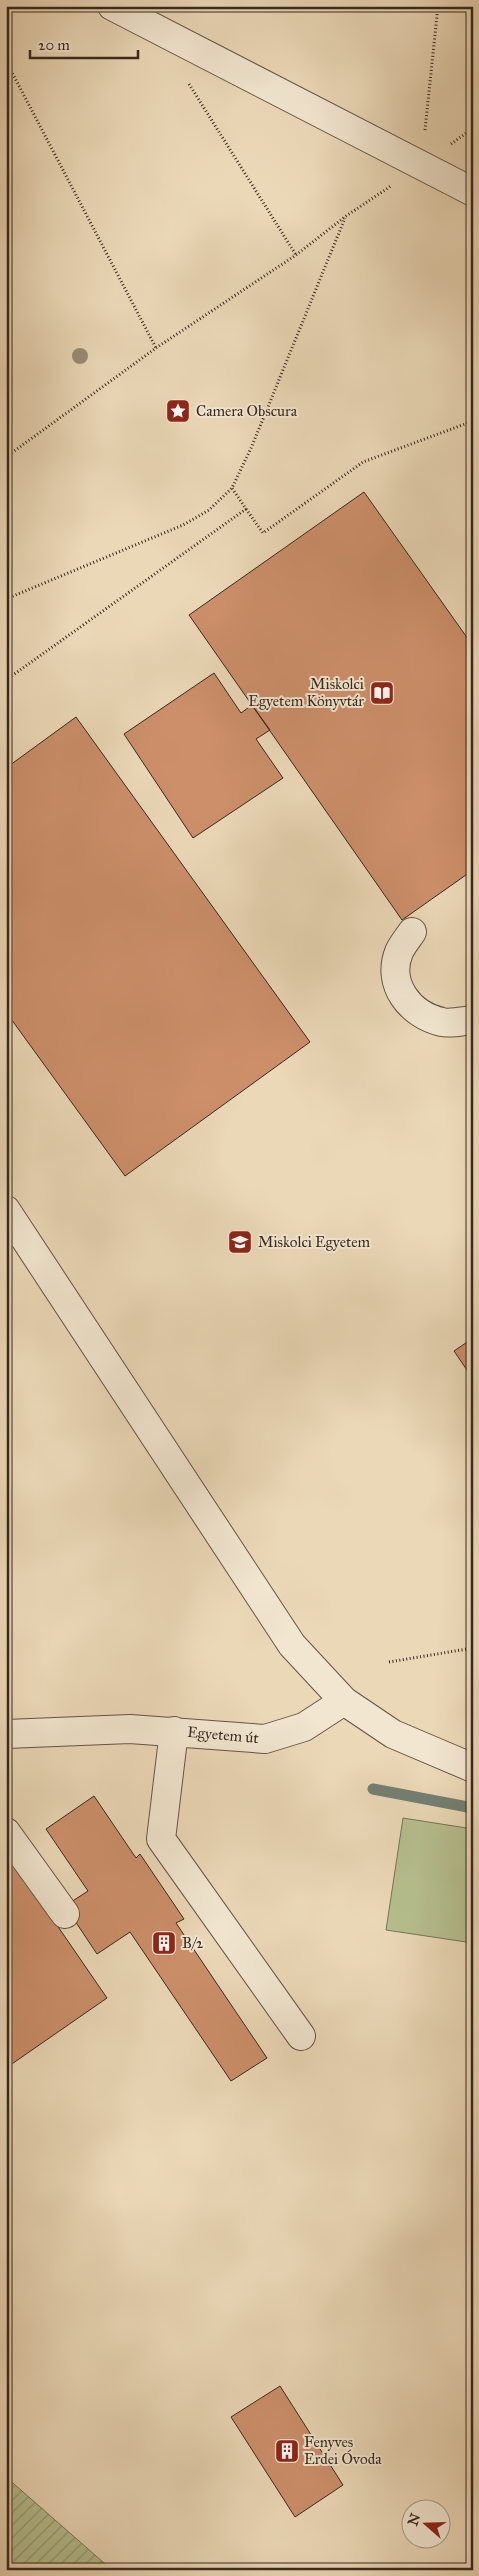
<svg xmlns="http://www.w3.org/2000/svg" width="479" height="2576" viewBox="0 0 479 2576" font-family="'IM FELL Great Primer',serif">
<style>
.grass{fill:#b6bf8f;stroke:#777457}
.garden{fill:url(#garden-furrows);stroke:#777457}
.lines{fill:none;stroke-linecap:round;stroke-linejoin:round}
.stream{stroke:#728074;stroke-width:11}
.building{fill:#cc8f6a;stroke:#38281f}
.minor-casing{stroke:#655445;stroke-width:30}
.path{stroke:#38281f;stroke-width:3;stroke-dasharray:1 2.5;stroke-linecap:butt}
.minor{stroke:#f2e6d0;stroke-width:28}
.tree{fill:#9a8c73}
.labels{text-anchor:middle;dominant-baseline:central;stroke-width:4;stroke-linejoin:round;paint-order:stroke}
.poi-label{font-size:15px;fill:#38281f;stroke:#f2e6d0;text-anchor:start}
.street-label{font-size:15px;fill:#38281f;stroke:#f2e6d0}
</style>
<defs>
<pattern id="garden-furrows" width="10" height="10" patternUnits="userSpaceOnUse" patternTransform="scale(1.25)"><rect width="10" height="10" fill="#b6bf8f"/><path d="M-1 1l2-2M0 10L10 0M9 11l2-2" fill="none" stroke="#959b74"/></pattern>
</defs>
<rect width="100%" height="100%" fill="#ebd8b7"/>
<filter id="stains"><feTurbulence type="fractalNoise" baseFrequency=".004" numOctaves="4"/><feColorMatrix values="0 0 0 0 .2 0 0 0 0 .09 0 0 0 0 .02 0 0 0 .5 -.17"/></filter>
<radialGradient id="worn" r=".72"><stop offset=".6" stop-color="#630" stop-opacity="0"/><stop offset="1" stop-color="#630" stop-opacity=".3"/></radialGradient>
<path class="grass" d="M403,1818L473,1829V1943L386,1930Z"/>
<path class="garden" d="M6,2477L112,2570H6Z"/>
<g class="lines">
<path class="stream" d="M373,1789L473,1808"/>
</g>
<path class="building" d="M364,492L473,646V870L402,920L189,615Z
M214,673L241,713L252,705L270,730L256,739L283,778L193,838L124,734Z
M76,717L310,1042L125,1176L6,1012V768Z
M473,1338V1379L454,1351Z
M94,1796L136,1858L140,1854L184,1919L176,1923L267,2058L231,2081L130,1932L97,1954L65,1906L88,1891L46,1829Z
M6,1851L107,1998L6,2068Z
M280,2386L343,2485L295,2517L231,2417Z"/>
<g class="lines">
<defs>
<path id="minor" d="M112,6L473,192
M412,932C408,938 402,945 399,952C386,984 410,1015 442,1022C450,1024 463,1021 473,1020
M6,1210L292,1645L344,1701L393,1734L473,1768
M174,1731L161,1839L301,2036
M6,1734L130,1729L265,1739L304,1727L344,1701
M6,1832L65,1914"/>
</defs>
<use href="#minor" class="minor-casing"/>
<path class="path" d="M6,61L156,348
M189,84L296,255
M425,130L438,6
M451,144L473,128
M6,457L156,348L296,255L346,216L391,186
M246,509L263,533L363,462L473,421
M6,599L183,525L209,510L232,488L252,446L345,218
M6,680L246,509L232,488
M389,1662L473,1648"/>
<use href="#minor" class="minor"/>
</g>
<circle class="tree" cx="80" cy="356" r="8"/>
<defs>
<symbol id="sight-square" viewBox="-11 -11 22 22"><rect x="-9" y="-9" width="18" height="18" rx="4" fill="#8f2418" stroke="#f2e6d0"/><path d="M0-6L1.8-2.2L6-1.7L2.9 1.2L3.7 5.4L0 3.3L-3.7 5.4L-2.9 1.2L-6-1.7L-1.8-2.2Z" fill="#fff"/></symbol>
<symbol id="library-square" viewBox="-11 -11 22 22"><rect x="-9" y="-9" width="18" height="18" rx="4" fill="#8f2418" stroke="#f2e6d0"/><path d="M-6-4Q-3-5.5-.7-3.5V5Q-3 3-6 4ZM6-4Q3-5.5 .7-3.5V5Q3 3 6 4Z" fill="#fff"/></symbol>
<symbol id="university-square" viewBox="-11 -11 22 22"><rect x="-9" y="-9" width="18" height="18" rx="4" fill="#8f2418" stroke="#f2e6d0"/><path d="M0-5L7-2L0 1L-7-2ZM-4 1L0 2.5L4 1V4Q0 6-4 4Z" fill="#fff"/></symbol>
<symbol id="building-square" viewBox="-11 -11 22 22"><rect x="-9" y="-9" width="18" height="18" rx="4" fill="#8f2418" stroke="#f2e6d0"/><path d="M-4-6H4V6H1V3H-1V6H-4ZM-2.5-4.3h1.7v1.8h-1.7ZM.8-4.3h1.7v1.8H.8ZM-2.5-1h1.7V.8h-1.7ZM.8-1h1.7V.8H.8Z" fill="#fff"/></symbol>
</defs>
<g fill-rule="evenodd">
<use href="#sight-square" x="164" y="397" width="28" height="28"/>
<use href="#library-square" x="368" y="679" width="28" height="28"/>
<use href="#university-square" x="226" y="1228" width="28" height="28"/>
<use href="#building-square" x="150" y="1929" width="28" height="28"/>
<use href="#building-square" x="273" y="2437" width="28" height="28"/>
</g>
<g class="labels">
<g class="poi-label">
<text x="196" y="411">Camera Obscura</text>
<text x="364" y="684" text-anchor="end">Miskolci<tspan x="364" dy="17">Egyetem Könyvtár</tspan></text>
<text x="258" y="1242">Miskolci Egyetem</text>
<text x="182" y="1943">B/2</text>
<text x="304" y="2442">Fenyves<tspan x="304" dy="17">Erdei Óvoda</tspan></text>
</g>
<g class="street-label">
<text transform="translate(223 1735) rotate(5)">Egyetem út</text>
</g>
</g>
<rect width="479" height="2576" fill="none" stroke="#ebd8b7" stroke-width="25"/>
<rect x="8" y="8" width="464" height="2561" fill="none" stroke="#38281f" stroke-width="2.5"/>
<rect x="12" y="12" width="454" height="2551" fill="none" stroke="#38281f"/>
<g transform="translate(426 2524) rotate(290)"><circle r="24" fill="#f2e6d0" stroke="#a89a89"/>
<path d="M0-4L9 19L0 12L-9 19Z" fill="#8f2418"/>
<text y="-8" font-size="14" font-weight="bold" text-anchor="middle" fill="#38281f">N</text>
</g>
<path d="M30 50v8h108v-8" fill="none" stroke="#38281f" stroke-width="2.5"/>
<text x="38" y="50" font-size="15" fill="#38281f" stroke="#f2e6d0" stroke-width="4" paint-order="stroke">20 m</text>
<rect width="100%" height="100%" filter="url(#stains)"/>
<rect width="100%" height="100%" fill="url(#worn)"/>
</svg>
